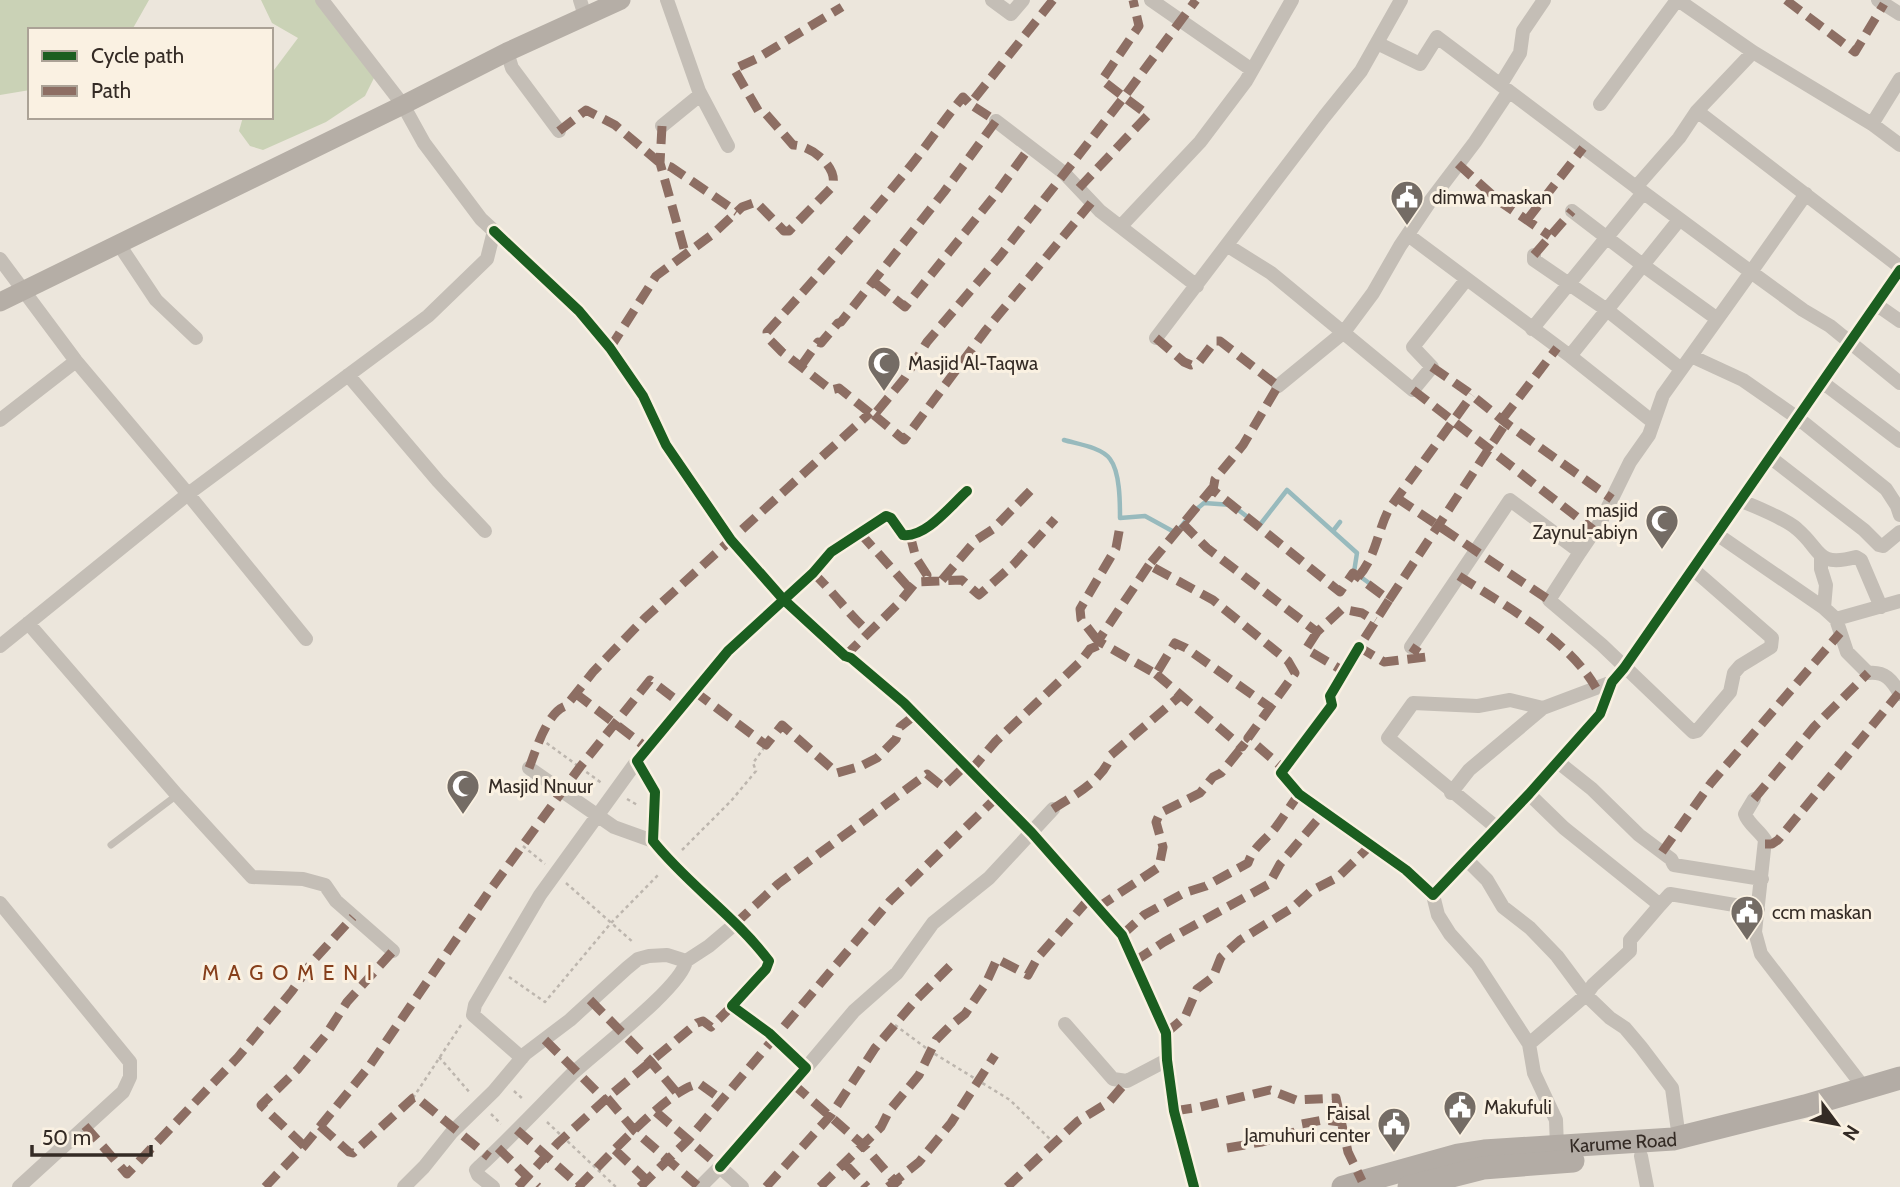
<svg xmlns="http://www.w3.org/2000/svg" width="1900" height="1187" viewBox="0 0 1900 1187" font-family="Cabin,sans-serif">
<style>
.green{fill:#cad2b6}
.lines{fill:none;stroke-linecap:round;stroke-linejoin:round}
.stream{stroke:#98babd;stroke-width:4.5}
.path{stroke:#bdb6ae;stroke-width:2.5;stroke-dasharray:3.5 3.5;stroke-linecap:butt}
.lane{stroke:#c4beb6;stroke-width:7}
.street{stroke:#c4beb6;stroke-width:14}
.secondary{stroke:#b5aea6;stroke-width:19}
.primary{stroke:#b3aca5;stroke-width:23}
.quiet{stroke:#8d6e63;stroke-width:9;stroke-dasharray:18 9;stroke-linecap:butt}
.cycleway-casing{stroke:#faf1e2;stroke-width:15}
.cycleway{stroke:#1b5e20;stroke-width:10}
.labels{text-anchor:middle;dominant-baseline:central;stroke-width:6;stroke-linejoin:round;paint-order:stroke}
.poi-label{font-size:19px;fill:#342b25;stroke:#faf1e2;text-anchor:start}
.street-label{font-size:19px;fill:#342b25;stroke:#faf1e2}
.neighbourhood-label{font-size:21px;letter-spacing:2px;fill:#863f1b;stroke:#faf1e2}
</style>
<rect width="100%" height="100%" fill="#ece6dc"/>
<path class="green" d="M0,0H149L132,30H30V90L0,95Z
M261,0H316L376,74L365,96L326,122L263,150L250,146L239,131L243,117H271V74L298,38L272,23Z"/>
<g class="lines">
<path class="stream" d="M1064,440C1077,444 1101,447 1110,459C1120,472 1120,502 1120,518L1145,516L1176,533L1192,513L1204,503L1232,505L1259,526L1287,490L1357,553L1354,572L1380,591
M1333,531L1340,522"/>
<path class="path" d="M541,739L603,784
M627,799L639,806
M523,846L545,864
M682,850L731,801L756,771L753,763L766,745
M566,883L634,943
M509,977L545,1002L611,923L660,873
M895,1025L930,1051L1010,1100L1054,1143
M439,1057L471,1094
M514,1091L524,1100
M413,1098L461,1025
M491,1114L501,1124
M547,1122L616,1187"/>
<path class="lane" d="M111,845L177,795"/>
<path class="street" d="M580,0L585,16
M667,0L699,91L728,146
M992,0L1011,14L1023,0
M1151,0L1252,70
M1678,0L1753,52L1872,124L1900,145
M1878,0L1900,14
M1377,43L1420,64L1437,37L1636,187L1679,138L1697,111L1753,52
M507,52L512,68L559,131
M1501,84L1520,53L1523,31L1544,0
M1600,104L1677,0
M1697,111L1900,267
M996,121L1064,173L1100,211L1197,286
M1872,124L1900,79
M662,126L700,95
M1636,187L1751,272L1806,194
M1572,211L1644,266L1716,318
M1121,226L1200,142L1246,81L1292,0
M494,231L579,311L610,348L643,396L666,445L731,540L783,599L845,656L851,658L904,703L1032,833L1122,935L1166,1033L1167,1060L1174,1111L1194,1187
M1408,235L1570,356L1653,422
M118,243L156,300L196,338
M1228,246L1271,273L1413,390L1432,367L1413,347L1466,280
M1534,255V260L1607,310L1681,369
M0,259L76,361L188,494L0,646
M1877,305L1900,321
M1532,329L1643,193
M1156,338L1324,117L1361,71L1401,0
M1570,356L1679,220
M1691,356L1743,380L1799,419L1886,489L1897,506L1900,515
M348,375L438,481L485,531
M1822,382L1900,441
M1278,386L1344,332L1373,293L1400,246L1431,200L1475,142L1509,91
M0,420L76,361
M1771,458L1864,530L1879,545L1883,546L1900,532
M1741,501C1755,506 1787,520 1797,529C1822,550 1816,568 1856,557L1861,560L1881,607
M1718,535L1824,608L1836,619L1847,652L1868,673C1885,671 1892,680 1900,694
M1580,552L1601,521L1630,462L1649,435L1663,395L1751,272L1803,310L1830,326L1900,383
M1821,558V569L1826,585L1824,608
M1836,619L1900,601
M28,623L177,795L252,877L303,879L325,885L336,901L393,951
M306,639L188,494L428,316L487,259L494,231L481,219L424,143L403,105L322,0
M1359,647L1330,696L1332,705L1281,773L1299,794L1406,870L1433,895L1529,794L1600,714L1612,682L1624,668L1900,270
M1411,647L1510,500L1580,552L1549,600L1602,645L1693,732L1697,731L1730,692L1734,673L1740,666L1771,647L1772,638L1694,570
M1558,762L1592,789L1639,835L1671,859L1674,865L1762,879
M529,768L614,827L653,841
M1451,793L1469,770L1543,708
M1529,794L1564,828L1660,905L1670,894L1758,909
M1754,799L1745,814C1748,824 1760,831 1765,840L1755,932L1761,954L1865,1089
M1497,828L1388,738L1413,703L1478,706L1510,700L1543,708L1612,682
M1467,860L1487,880L1503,907L1530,928L1557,956L1586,995L1610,1018L1625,1028L1641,1047L1672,1088L1679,1138
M1433,895L1438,915L1450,934L1477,964L1529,1044L1534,1073L1556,1120L1557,1147
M0,903L130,1062V1077L123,1092L19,1187
M1065,1024L1113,1079L1127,1081L1167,1060
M1529,1044L1586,995L1593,985L1630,951V940L1660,905
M522,1058L473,1015L475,1005L540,895L637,761
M806,1068L854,1011L897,973L933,923L989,878L1053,809
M1641,1156L1647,1187
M720,1167L806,1068L769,1033L732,1006L766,969L769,961C735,916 687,884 653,841L655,792L637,761L728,651L813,573L831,552L886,516L891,518L903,535C926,538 951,505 967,491
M404,1187L424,1167L452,1132L494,1091L525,1054L570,1020L627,968L638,959L649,956L667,955L686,961L709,946L735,924
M493,1187L478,1175L476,1170L480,1166C512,1136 541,1105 572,1074C595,1052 682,987 686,961
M700,1187L720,1167L742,1187"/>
<path class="secondary" d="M0,302L403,105L507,52L621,0"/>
<g class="primary">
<path id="s1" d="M1343,1187L1458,1155L1484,1151L1673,1139L1805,1106L1900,1078"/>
<path d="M1409,1187L1483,1168L1573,1161"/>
</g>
<path class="quiet" d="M1053,0L970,104L963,97C942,122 925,149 904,174C860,228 814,280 767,332L768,338L782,352L831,390L839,388L870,413L874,415L904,379L927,342L1000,256L1124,97L1102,80L1139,26L1133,0
M1786,0L1855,52L1884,4
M662,126L660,163L686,256
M559,131L586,110L615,125L660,163L671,167L737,212
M1458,164L1499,201L1550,236
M1079,188L1148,115L1124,97L1196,0
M1527,220L1583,148
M1534,255L1572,211
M874,282L905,307L995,195L1030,147
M1156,338L1184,362L1191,365L1199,362L1215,341H1220L1278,386L1243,445L1215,479L1213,490L1340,592L1353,573L1389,600L1359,647L1384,662L1426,657L1411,647
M610,348L656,276L713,234L742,207L756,202L784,231H789L832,187C840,168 811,145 793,145L766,114L759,112L734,69L756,59L842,7
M801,366L818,342L821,343L838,323L841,322L944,192L996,121L970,104
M1432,367L1468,392L1506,423L1612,499
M1413,390L1595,531
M874,415L904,440L986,330L1091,203
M1214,486L1149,565L1213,600L1288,661L1295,673L1248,738L1283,768
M1397,498L1549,600
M1182,523L1207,548L1317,632L1342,609L1362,613L1375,621
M860,533L911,590
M910,535L916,558L927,575L925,581
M1149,565L1098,641L1156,674L1175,643L1186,648L1271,708
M813,573C834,592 848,614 869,632
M1459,576C1504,605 1570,641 1596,688
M1358,577C1376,557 1377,532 1389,509L1472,395
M942,580L976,540L993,529L1034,487
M1389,600L1506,423L1504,417L1557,348
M1317,632L1306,649L1345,672
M1098,641L1081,619L1080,609L1116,548L1120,526
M845,656L898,604L916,582L962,580L979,595L1014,564L1055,519
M1156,674L1242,747L1245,743
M694,691L766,745L782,725L837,773L861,766L877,758L896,739L900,727L915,715
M575,693L647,748
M529,768C536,750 547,712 566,706L593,672L645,618L870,413
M970,771L996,741L1080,662L1090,649L1102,644
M1754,799L1814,727L1868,673
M1053,809C1074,795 1104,780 1111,755L1180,696
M1765,844H1772L1778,840L1899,693
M1662,852L1711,783L1840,633
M1097,908L1159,867L1163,847L1156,822L1160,813L1200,793L1213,777L1221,773L1242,747
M735,924L778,884L927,774L943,787L965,766
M1122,935L1144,915L1184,893L1206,886L1248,863C1253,847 1266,840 1276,827C1284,816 1291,805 1299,794
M1135,961L1164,942L1269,884L1280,864L1324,812
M590,1000L651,1062L677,1093
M1166,1033L1185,1017L1197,989L1213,977L1221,957L1240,940L1292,908L1311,891L1338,877L1371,845
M545,1040L605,1100
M793,1084L863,1145L899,1186
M607,1098L635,1131L699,1187
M1174,1111L1200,1107L1270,1090L1296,1100L1336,1098L1348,1152L1362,1181
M656,1112L720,1167
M85,1126L127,1174L238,1057L292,991L312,962L353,917
M320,1126L349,1152L353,1153L413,1098L416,1097L489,1157
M517,1130L581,1187
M304,1146L261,1105L298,1069L325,1036L347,1002L393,951
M498,1148L538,1187
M1227,1148L1262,1142L1295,1132L1301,1124L1323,1120L1341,1122
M615,1150L654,1187
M845,1164L867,1187
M265,1187L304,1146L368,1068L488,893L580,767L650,680L683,705
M518,1187L558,1143L607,1098L697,1023L703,1021L711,1027L732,1006
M578,1187C601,1165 672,1084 700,1084L722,1100
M640,1187L688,1140L890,901L996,798
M766,1187L831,1115L875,1048L915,1001L955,961
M820,1187L881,1127L889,1111L919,1075L936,1040L950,1026L965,1014L986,983L997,959L1028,975L1038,957L1089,899
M888,1187L919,1162L951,1123L995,1055
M1007,1187L1078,1121L1109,1102L1127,1081"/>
<defs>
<path id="cycleway" d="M494,231L579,311L610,348L643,396L666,445L731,540L783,599L845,656L851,658L904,703L1032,833L1122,935L1166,1033L1167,1060L1174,1111L1194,1187
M1359,647L1330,696L1332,705L1281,773L1299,794L1406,870L1433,895L1529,794L1600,714L1612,682L1624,668L1900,270
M720,1167L806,1068L769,1033L732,1006L766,969L769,961C735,916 687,884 653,841L655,792L637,761L728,651L813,573L831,552L886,516L891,518L903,535C926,538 951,505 967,491"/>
</defs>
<use href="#cycleway" class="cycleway-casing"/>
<use href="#cycleway" class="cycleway"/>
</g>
<defs>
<symbol id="civic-pin" viewBox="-11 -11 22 30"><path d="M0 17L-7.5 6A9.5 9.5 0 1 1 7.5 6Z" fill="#746c65" stroke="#faf1e2"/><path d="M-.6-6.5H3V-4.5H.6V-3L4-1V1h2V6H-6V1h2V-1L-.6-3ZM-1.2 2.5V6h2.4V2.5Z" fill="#fff"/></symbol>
<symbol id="mosque-pin" viewBox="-11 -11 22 30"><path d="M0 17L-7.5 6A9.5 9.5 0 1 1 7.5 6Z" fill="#746c65" stroke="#faf1e2"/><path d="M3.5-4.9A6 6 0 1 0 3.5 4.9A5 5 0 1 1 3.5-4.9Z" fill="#fff"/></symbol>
</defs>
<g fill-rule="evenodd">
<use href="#civic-pin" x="1388" y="178" width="38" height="52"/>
<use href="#mosque-pin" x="865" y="344" width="38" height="52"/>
<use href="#mosque-pin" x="1643" y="502" width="38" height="52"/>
<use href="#mosque-pin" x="444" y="767" width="38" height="52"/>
<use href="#civic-pin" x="1728" y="893" width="38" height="52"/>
<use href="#civic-pin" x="1441" y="1088" width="38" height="52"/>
<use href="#civic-pin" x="1375" y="1105" width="38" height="52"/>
</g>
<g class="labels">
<g class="poi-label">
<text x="1432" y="197">dimwa maskan</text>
<text x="908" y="363">Masjid Al-Taqwa</text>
<text x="1638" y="510" text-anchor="end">masjid<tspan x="1638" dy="22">Zaynul-abiyn</tspan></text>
<text x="488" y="786">Masjid Nnuur</text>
<text x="1772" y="912">ccm maskan</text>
<text x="1484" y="1107">Makufuli</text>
<text x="1370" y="1113" text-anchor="end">Faisal<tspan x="1370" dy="22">Jamuhuri center</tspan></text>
</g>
<g class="street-label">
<text stroke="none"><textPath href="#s1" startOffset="285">Karume Road</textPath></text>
</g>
<g class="neighbourhood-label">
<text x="288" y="972">M A G O M E N I</text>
</g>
</g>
<rect x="28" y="28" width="245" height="91" fill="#faf1e2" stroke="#aba296" stroke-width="2"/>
<rect x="42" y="51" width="35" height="10" fill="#1b5e20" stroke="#aba296" stroke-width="2"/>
<text x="91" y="63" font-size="21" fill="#342b25">Cycle path</text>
<rect x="42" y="86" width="35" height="10" fill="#8d6e63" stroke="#aba296" stroke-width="2"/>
<text x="91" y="98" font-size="21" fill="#342b25">Path</text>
<g transform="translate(1837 1124) rotate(122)" stroke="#faf1e2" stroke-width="5" paint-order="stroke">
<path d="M0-5L12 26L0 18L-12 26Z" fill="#342b25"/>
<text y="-10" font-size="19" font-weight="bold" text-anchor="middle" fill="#342b25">N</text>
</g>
<path d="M32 1145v10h119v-10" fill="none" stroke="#342b25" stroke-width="3.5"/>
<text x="42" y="1145" font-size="21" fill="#342b25" stroke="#faf1e2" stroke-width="5" paint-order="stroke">50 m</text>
</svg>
